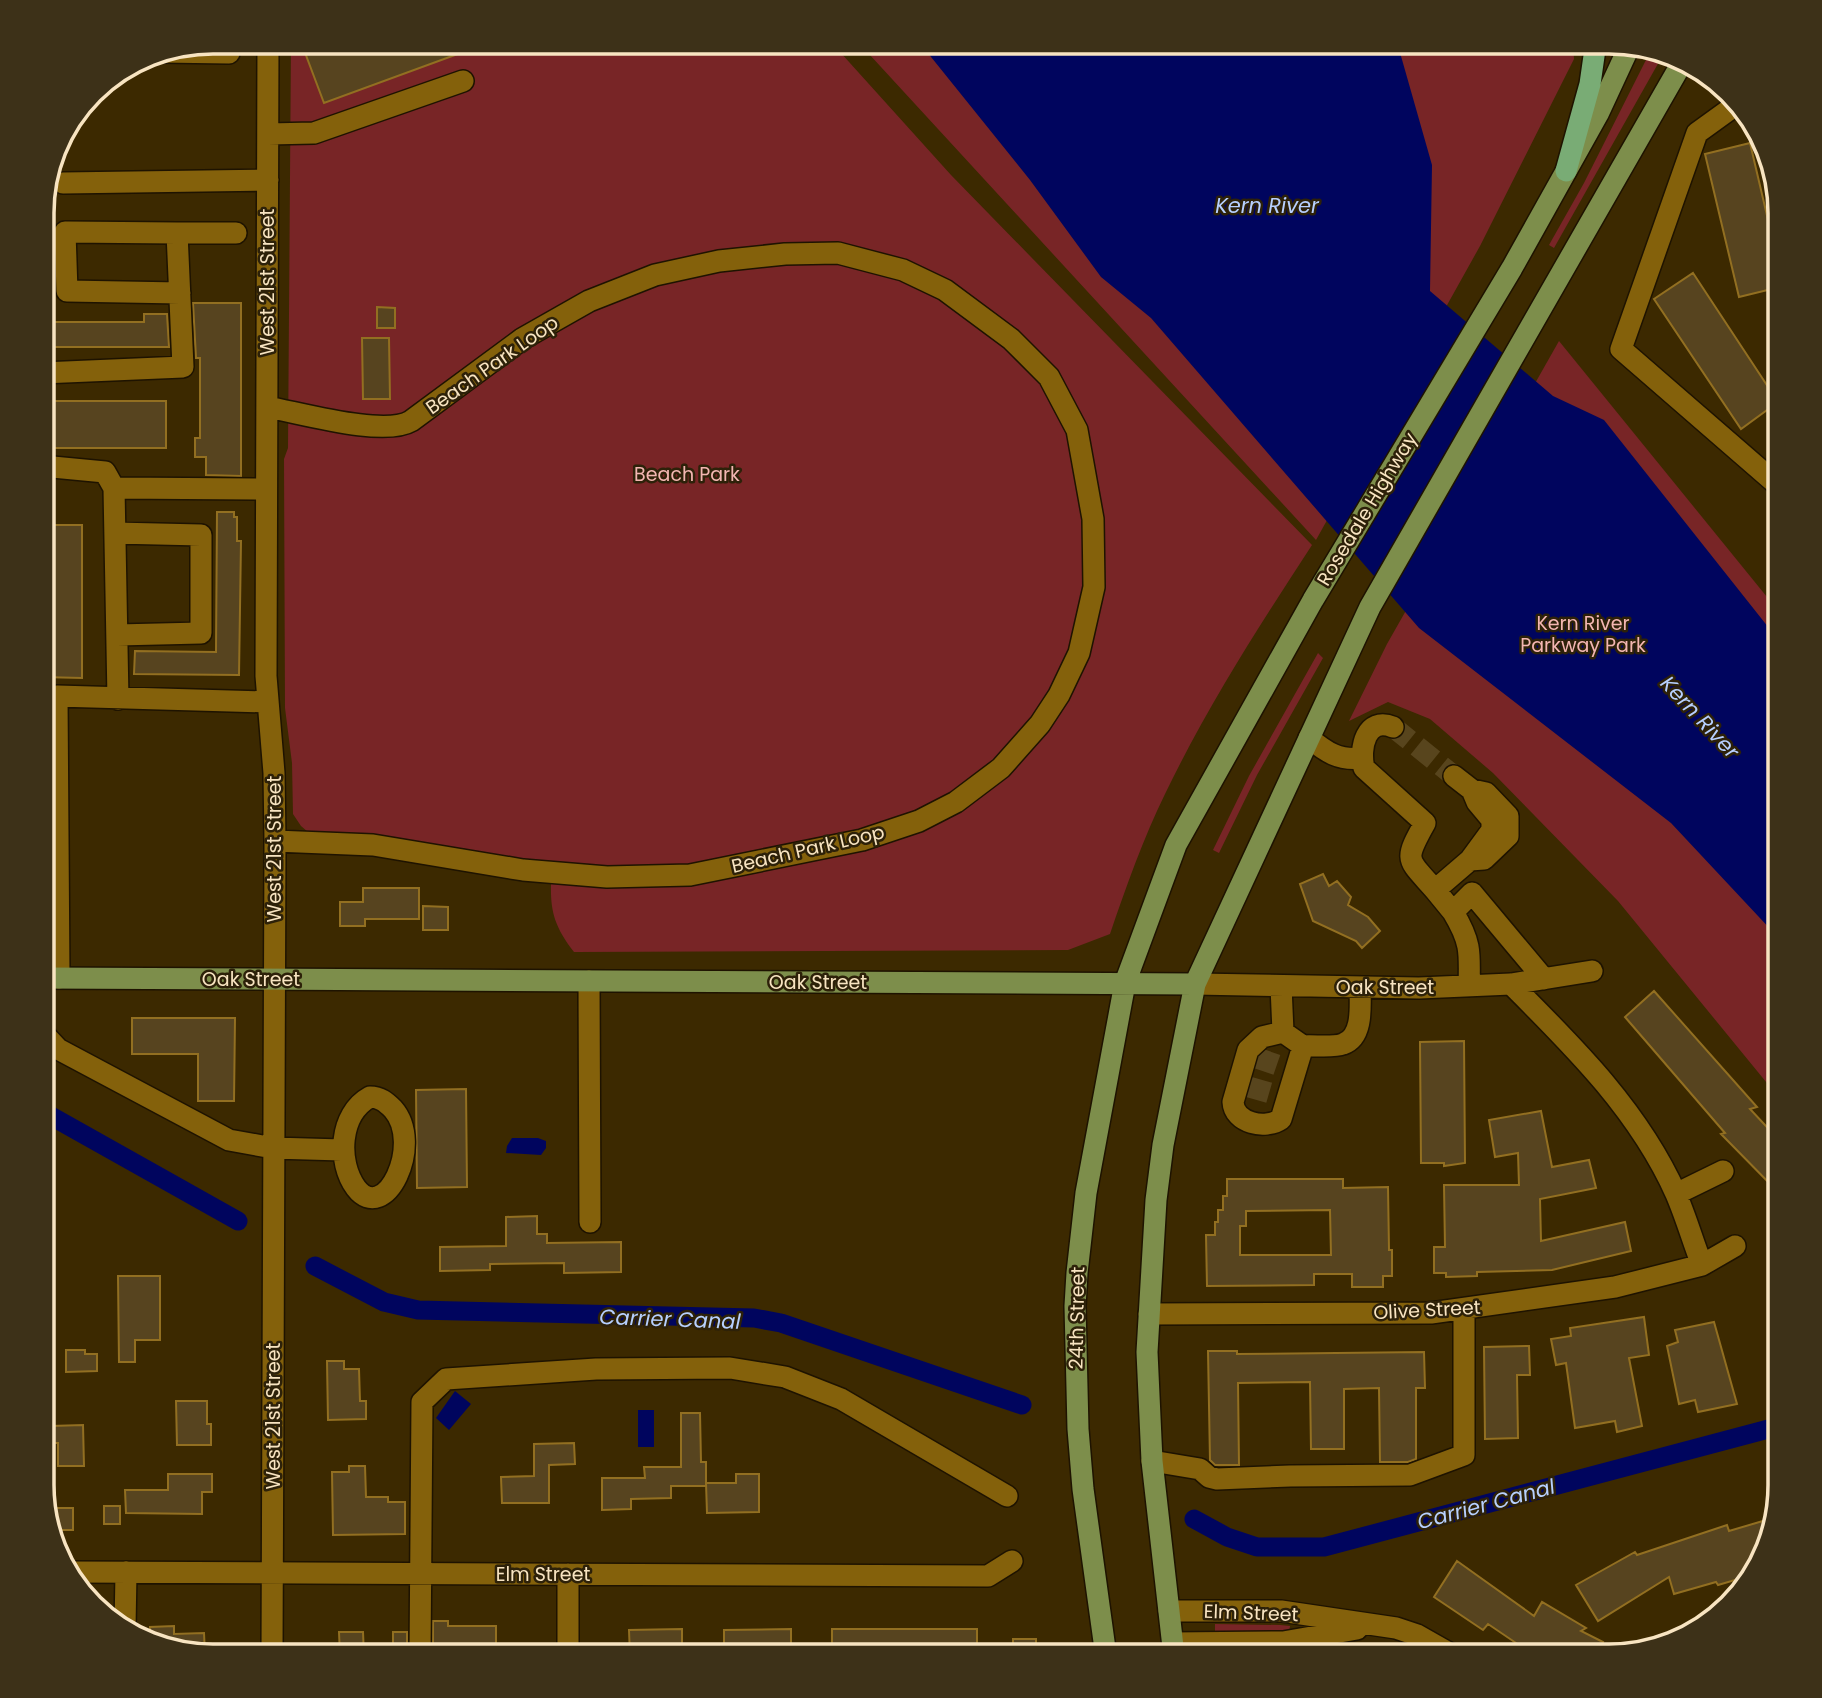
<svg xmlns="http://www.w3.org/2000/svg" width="1822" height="1698" viewBox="0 0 1822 1698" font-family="Poppins,sans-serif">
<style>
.green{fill:#782526}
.water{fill:#00055e}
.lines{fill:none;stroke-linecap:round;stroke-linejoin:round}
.canal{stroke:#00055e;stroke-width:19}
.building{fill:#57441f;stroke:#926f21;stroke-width:2;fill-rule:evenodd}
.minor-tunnel{stroke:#58451d;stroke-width:21;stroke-dasharray:21 10;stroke-linecap:butt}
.minor-casing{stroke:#1e1300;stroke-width:24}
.major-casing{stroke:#1e1300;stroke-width:24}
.highway-casing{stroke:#1e1300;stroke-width:24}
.minor{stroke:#84610b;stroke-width:21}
.major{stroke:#7d8e4b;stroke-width:21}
.highway{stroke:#79ac75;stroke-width:21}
.labels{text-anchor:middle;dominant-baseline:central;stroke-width:5;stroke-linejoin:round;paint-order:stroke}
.street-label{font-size:19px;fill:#f8e4c1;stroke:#2d2109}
.park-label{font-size:19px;fill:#f3b6b2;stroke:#2d2109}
.water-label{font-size:21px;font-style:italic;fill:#b7d0ff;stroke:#2d2109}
.rim{fill:none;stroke:#f8e4c1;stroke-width:3.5}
</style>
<rect width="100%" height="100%" fill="#3c2900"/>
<path class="green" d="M291,42H831L951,175L1312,545C1259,626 1207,707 1165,794C1143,839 1126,887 1110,934L1068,950L574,952C548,919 550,901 552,861L510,859L468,852L466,849L462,848L460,851L308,832L301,826L293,814L292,763L285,708L284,459L288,448Z
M858,42H1573L1574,59L1480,246L1316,540Z
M1651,50L1664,53L1554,248L1549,245L1584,183Z
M1559,341L1780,613V1099L1618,901L1493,773L1430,719L1388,702L1349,721L1387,644Z
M1318,653L1323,658L1257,775L1219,853L1213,850L1249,776Z
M1215,1624L1280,1625L1290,1626L1289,1633L1215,1634Z"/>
<path class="water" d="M919,42H1397L1432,165L1430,291L1553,396L1604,420L1780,642V943L1773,932L1671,823L1419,628L1151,318L1101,277L1030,180Z
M512,1138H538L546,1141V1148L541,1155L506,1153L507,1146Z
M455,1391L471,1404L449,1430L436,1418Z
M638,1410H654V1447H638Z"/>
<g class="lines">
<path class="canal" d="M42,1111L238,1221
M315,1266L384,1302L418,1310L754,1318L781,1323L1022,1405
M1194,1519L1227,1537L1257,1547H1324L1780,1426"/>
</g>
<path class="building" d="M301,42H485V44L324,103Z
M1750,143L1780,271V287L1739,297L1705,154Z
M1693,273L1778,402L1741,429L1654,299Z
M193,303H241V476L206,475V457H195V438H200V358H196Z
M377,307L395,308V328H377Z
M144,314H167L169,347H42V322H144Z
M362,338H389L390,399H363Z
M42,401H166V448H42Z
M217,512H234V517H237V541H241L239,675L134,674L135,651L216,652Z
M42,525H82V678L42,677Z
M1323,874L1329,886L1337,881L1351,897L1348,905L1368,917L1380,931L1362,948L1356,941L1313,921L1300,884Z
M363,888H419V919H365V926H340V902H363Z
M423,906L448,907V930H423Z
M1654,991L1757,1107L1750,1109L1780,1141V1194L1721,1134L1725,1133L1625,1017Z
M132,1018H235L234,1101H198V1054H132Z
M1464,1041L1465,1163L1444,1166V1163H1421L1420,1042Z
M466,1089L467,1187L417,1188L416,1090Z
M1541,1111L1552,1167L1589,1160L1596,1188L1540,1199L1541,1241L1625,1222L1631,1251L1552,1270L1477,1272V1276L1446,1277V1273H1434V1247H1445L1444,1185H1519L1518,1153L1495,1157L1489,1120Z
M1227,1179H1343V1188L1388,1187L1389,1250H1392V1276H1383V1287H1352V1274H1314V1285L1207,1286L1206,1235H1215V1222H1218V1210H1223V1196H1227ZM1330,1210L1331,1255H1240V1226H1246V1211Z
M537,1216V1234H547V1243L621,1242V1272L564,1273V1263L490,1264V1270L440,1271V1247L506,1246V1217Z
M118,1276H160V1340H135V1362H119Z
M1644,1317L1649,1355L1629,1358L1642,1426L1617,1432L1615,1421L1575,1428L1566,1363L1556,1365L1551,1339L1571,1336L1570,1328Z
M1714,1322L1737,1404L1698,1412L1695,1400L1679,1404L1667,1346L1678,1342L1675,1330Z
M1529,1346L1530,1375H1517L1518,1438L1485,1439L1484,1347Z
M66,1350H85V1354H97V1371L66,1372Z
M1208,1351H1237V1354L1424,1352L1425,1388H1416V1459L1408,1462H1380L1379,1388L1344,1389V1449H1311L1310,1382L1238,1383L1239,1465H1215L1210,1460Z
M327,1361H344V1369H359L360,1401H366V1419L328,1420Z
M176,1401H207V1424H211V1445H177Z
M681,1413H700L701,1462H706V1486H671V1498L631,1499V1509L602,1510V1478H645L644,1467H681Z
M83,1425L84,1466H58V1443H51V1426Z
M574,1443L575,1464L549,1465V1503H502L501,1477L534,1476V1444Z
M349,1466H365L366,1497H388V1502H405V1534L333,1535L332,1472H349Z
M168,1474H212V1492H202V1514L126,1513L125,1490H168Z
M736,1474H759V1512L707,1513L706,1483H736Z
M104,1506H120V1524H104Z
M45,1508H73V1530H50Z
M1773,1518L1767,1551L1752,1573L1741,1576L1742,1578L1718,1585L1716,1582L1674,1594L1669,1577L1598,1621L1576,1585L1635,1552L1637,1555L1727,1525L1729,1531Z
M1457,1561L1534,1616L1542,1602L1586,1628L1581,1631L1603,1642L1596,1656H1529L1517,1649L1519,1645L1488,1624L1483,1630L1434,1597Z
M433,1621H448V1626H496V1656H433Z
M174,1626V1634L204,1633L205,1654L147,1643L138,1637L139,1634H150V1627Z
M682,1629V1656H630L629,1630Z
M791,1629V1656H724V1630Z
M832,1629H977V1656H919V1652H886V1656L832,1654Z
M339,1632H363L364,1656H340Z
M393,1632H407V1656H393Z
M1013,1639H1036V1656H1013Z"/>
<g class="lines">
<path class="minor-tunnel" d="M1393,727L1454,776
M1257,1058L1286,1068
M1249,1087L1277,1095"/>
<defs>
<path id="minor" d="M268,42L266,676L274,773L275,841L272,1656
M161,52L229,53
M1740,107H1733L1697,133L1621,349L1780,487
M268,134L314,133L463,81
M63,183L268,180
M177,233L65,232L67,291L180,293
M42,373L183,367L177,233H236
M267,407C301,413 384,437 411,421L522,339L589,301L655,275L719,261L785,254L838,253L903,270L945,290L1011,339L1049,377L1077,430L1093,519L1094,587L1079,653L1059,695L1040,724L1001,768L956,802L919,821L862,840L690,875L607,877L523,870L373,845L275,841
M42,466L105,472L114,488L118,699
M114,488L266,489
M115,533L201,535V633L117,635
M1393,727C1366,716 1359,748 1364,768L1425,823C1403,862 1407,858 1435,890
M1309,738C1326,752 1339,761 1362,758
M1454,776L1472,790
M1453,912L1435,890L1470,860L1484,859L1508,836V816L1486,793L1472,790L1477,802L1492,820V830L1470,860
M59,978L57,696L268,702
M589,981L590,1222
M1195,984L1419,988L1511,984L1592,971
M1511,984C1574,1047 1639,1111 1676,1194C1686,1217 1693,1242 1702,1265
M1281,986L1283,1032
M1469,986C1470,952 1471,942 1453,912L1472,893L1544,979
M42,1032L58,1049L229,1140L273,1148L342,1150
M1283,1032L1303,1046L1281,1119C1265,1130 1234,1123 1233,1102L1248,1050L1262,1037Z
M1303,1046C1315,1045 1332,1048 1343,1044C1364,1037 1360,1004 1360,987
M370,1097C380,1097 386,1102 393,1109C424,1144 385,1226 356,1188C337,1162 339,1114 370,1097Z
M1676,1194L1723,1171
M1149,1314L1431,1313L1615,1287L1702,1265L1735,1246
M1152,1461L1200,1469L1209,1477L1217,1479L1290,1476L1410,1475L1464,1455V1310
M69,1572L988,1576L1012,1561
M1169,1611H1281L1396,1628L1417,1635L1454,1656
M125,1628L126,1572
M1173,1643L1283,1642L1357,1629
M1673,1643L1676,1642
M420,1656L422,1402L446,1379L596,1369L730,1368L785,1377L841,1399L1007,1496
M568,1656V1574"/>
<path id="major" d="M42,978L1195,984
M1106,1656L1083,1489L1078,1429L1075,1306L1077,1273L1086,1193L1125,983L1176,845L1313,600L1512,268L1598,114L1630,45
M1174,1656L1152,1461L1147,1352L1156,1200L1163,1145L1195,984L1370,607L1683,61"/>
<path id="highway" d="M1566,171L1590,84L1596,42"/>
</defs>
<use href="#minor" class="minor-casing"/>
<use href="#major" class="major-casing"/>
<use href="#highway" class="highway-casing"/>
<use href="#minor" class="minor"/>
<use href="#major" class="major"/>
<use href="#highway" class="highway"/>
</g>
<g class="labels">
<g class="street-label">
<text transform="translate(267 282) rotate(-90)">West 21st Street</text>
<text transform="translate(492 365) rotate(-35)">Beach Park Loop</text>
<text transform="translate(1367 509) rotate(-59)">Rosedale Highway</text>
<text transform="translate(274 849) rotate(-90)">West 21st Street</text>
<text transform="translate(808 849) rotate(-13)">Beach Park Loop</text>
<text x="251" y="979">Oak Street</text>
<text x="818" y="982">Oak Street</text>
<text x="1385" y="987">Oak Street</text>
<text transform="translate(1427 1310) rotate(-3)">Olive Street</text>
<text transform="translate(1077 1318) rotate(-89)">24th Street</text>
<text transform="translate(273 1416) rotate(-90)">West 21st Street</text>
<text x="543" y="1574">Elm Street</text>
<text transform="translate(1251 1613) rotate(2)">Elm Street</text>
</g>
<g class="park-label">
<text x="687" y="474">Beach Park</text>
<text x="1583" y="623">Kern River<tspan x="1583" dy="22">Parkway Park</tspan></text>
</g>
<g class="water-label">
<text x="1267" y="205">Kern River</text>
<text transform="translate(1700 717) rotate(47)">Kern River</text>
<text transform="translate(670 1319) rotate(2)">Carrier Canal</text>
<text transform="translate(1486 1504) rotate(-15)">Carrier Canal</text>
</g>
</g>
<path d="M0 0H1822V1698H0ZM213 54H1609A159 159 0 0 1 1768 213V1485A159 159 0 0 1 1609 1644H213A159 159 0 0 1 54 1485V213A159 159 0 0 1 213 54Z" fill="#3d3118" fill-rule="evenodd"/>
<path class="rim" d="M213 54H1609A159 159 0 0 1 1768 213V1485A159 159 0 0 1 1609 1644H213A159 159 0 0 1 54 1485V213A159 159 0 0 1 213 54Z"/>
</svg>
